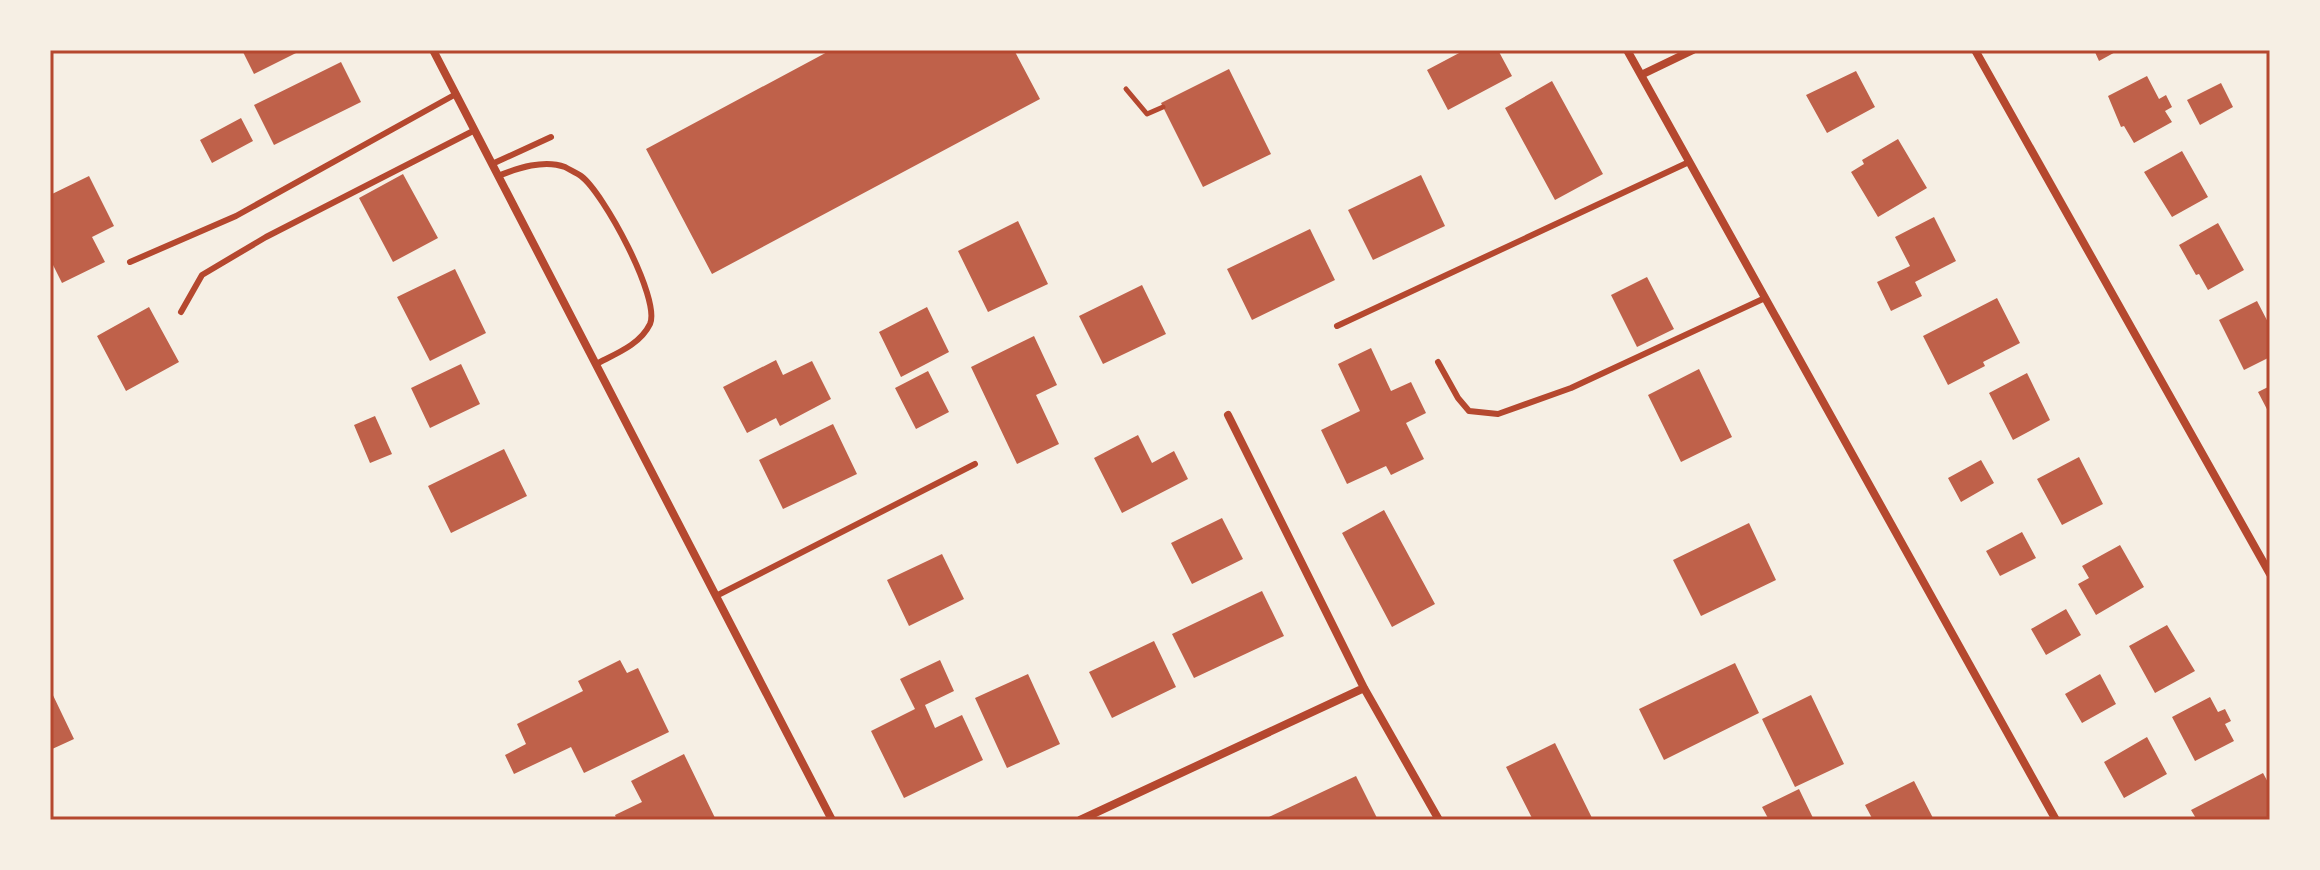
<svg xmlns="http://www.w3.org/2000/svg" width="2320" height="870" viewBox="0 0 2320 870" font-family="Barlow,sans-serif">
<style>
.building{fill:#bf614a}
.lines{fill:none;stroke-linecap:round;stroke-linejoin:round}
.path{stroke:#b5482f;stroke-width:5}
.service{stroke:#b5482f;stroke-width:6}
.minor{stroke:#b5482f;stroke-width:8}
.neatline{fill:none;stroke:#b5482f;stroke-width:3}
</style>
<rect width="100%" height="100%" fill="#f6efe4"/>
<path class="building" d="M242,50H302L254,74Z
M831,50H1014L1040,99L712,274L646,149Z
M1460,50H1498L1512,76L1448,110L1427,70L1461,52Z
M2094,50H2119L2099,61Z
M341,62L361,102L274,145L254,105Z
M1229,69L1271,154L1203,187L1161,103Z
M1856,71L1875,107L1827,133L1806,95Z
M2147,76L2159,99L2166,95L2172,107L2165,111L2172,122L2134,143L2124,126L2121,127L2108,96Z
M1552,81L1603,174L1555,200L1505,108Z
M2221,83L2233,107L2200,125L2187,100Z
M241,118L253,141L212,163L200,140Z
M1898,139L1927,188L1878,217L1851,172L1864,164L1862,160Z
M2182,151L2208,197L2172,217L2144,172Z
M403,174L438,238L393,262L359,198Z
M1421,175L1445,226L1373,260L1348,210Z
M89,176L114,226L92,237L105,262L62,283L50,259V195Z
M1934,217L1956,261L1915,282L1922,296L1891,311L1877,282L1910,266L1895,237Z
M1018,221L1048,284L988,312L958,251Z
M2218,223L2244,270L2208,290L2199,274L2196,275L2179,245Z
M1310,229L1335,280L1252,320L1227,269Z
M455,269L486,333L430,361L397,297Z
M1647,277L1674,329L1637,347L1611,295Z
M1142,285L1166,334L1103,364L1079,316Z
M1997,298L2020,343L1983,362L1985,366L1948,385L1923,336Z
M2257,301L2270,326V357L2244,370L2219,320Z
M149,307L179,362L126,391L97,336Z
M927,307L949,352L901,377L879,332Z
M1034,336L1057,385L1036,395L1059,444L1017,464L971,367Z
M1371,348L1391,391L1411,382L1426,413L1406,423L1424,459L1391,475L1386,466L1347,484L1321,430L1360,411L1338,364Z
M776,360L783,375L812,361L831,399L780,426L776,418L747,433L723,387Z
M461,364L480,404L430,428L411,388Z
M1699,369L1732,437L1681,462L1648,395Z
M928,371L949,412L916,429L895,388Z
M2027,373L2050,420L2013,440L1989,393Z
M2270,386V415L2258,392Z
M375,416L392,454L370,463L354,425Z
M833,424L857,474L783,509L759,460Z
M1138,435L1152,463L1174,451L1188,479L1122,513L1094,458Z
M504,449L527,496L451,533L428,486Z
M2079,457L2103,504L2062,525L2037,479Z
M1981,460L1994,483L1961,502L1948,478Z
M1384,510L1435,604L1392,627L1342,533Z
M1222,518L1243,559L1192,584L1171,543Z
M1749,523L1776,580L1701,616L1673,560Z
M2022,532L2036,558L2000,576L1986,551Z
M2120,545L2144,587L2096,615L2078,584L2089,578L2082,566Z
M942,554L964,599L909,626L887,580Z
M1262,591L1284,636L1194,678L1172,634Z
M2066,609L2081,635L2046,655L2031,629Z
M2167,625L2195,671L2155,693L2129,646Z
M1154,641L1176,687L1112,718L1089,672Z
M620,660L627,673L638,668L669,732L584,773L571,747L514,774L505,755L526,744L517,724L583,691L578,681Z
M940,660L954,691L925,705L935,728L962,715L983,760L904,798L871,731L915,709L900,679Z
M1735,663L1759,713L1664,760L1639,709Z
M1028,674L1060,744L1007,768L975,698Z
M2100,674L2116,704L2082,723L2065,694Z
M50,689L74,739L50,750Z
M1811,695L1844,764L1795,787L1762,719Z
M2210,697L2218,712L2225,709L2231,721L2225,724L2234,741L2195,761L2172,717Z
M2147,737L2167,774L2124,798L2104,762Z
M1555,743L1593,820H1533L1506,767Z
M684,754L716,820H617L615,815L642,802L631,781Z
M2263,773L2270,786V820H2197L2191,810Z
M1356,776L1378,820H1270L1269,817Z
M1914,781L1934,820H1873L1865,805Z
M1799,789L1814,820H1769L1762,807Z"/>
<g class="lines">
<path class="path" d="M1126,89L1147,114L1163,107"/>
<path class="service" d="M492,164L551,137
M498,176C518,168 544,159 565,167C570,170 577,173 581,176C603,192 661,299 650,324C640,345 615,354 596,364
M130,262L236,216L456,94
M181,312L202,275L266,237L475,130
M1337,326L1689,162
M1438,362L1458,398L1469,411L1498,414L1571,388L1765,298
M716,596L975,464"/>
<path class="minor" d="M433,50L832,820
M1627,50L2056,820
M1975,50L2270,574
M1641,75L1693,50
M1228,415L1364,688L1439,820
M1080,820L1364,688"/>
</g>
<rect width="2320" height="870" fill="none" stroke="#f6efe4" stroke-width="104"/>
<rect x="52" y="52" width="2216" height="766" class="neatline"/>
</svg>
